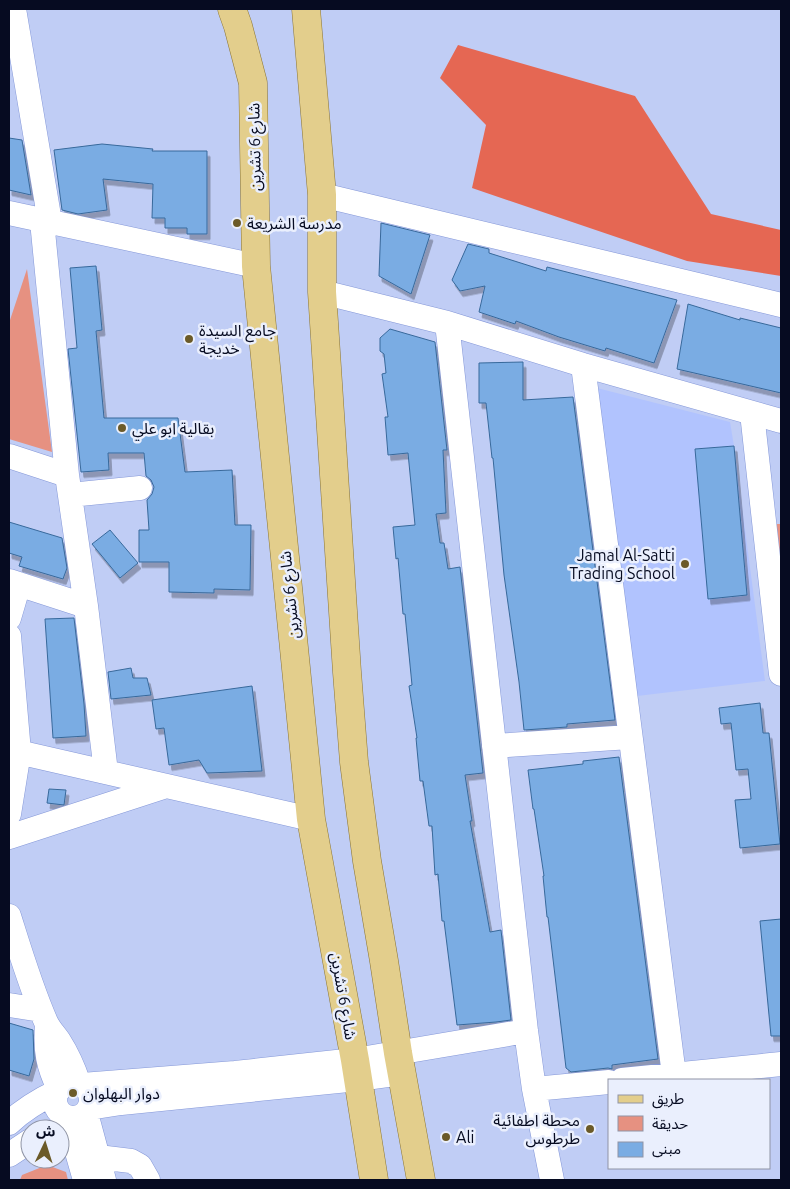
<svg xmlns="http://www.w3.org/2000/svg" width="790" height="1189" viewBox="0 0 790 1189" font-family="Ubuntu,'Noto Sans Arabic',sans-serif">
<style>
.built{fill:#b1c3fe}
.green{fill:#e69181}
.forest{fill:#e56753}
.building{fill:#7aace3;stroke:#38699b;filter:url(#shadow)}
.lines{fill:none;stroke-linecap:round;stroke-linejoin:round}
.minor-casing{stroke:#8598d8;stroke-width:25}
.major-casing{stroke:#8a7535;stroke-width:29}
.minor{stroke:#fff;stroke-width:24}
.major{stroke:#e3ce8c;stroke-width:28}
.poi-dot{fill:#6b5a28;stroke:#eaeffd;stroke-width:2}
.labels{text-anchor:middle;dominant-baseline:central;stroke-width:5;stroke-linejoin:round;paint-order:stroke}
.street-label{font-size:16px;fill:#060b21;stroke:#eaeffd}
.poi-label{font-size:16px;fill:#060b21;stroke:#eaeffd;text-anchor:start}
</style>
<defs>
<filter id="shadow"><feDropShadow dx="3" dy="5.5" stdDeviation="0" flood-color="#0004"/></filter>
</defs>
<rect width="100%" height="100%" fill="#c0cdf5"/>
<path class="built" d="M597,388L730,422L734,446L765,681L637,696Z"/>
<path class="green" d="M27,269L52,452L9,439V323Z
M775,524H781V594Z
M47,1165L66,1172L68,1180H20L22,1175Z"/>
<path class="forest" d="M458,45L635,96L711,214L781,230V276L687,261L472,188L486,125L440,78Z"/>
<path class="building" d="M9,138L22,140L31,195L9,190Z
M102,144L153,149L152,151H207V234H187V228H165V218H152L153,184L103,179L107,210L78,214L62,210L54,150Z
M381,223L430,235L411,294L379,276Z
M468,244L489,249V253L546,271L547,267L677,300L654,363L606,348L605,351L559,337L516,321L515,324L479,312L485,286L460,291L452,280Z
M96,266L102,330L96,331L104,418H178L185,472L232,470L235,525H251L250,590L214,589V593L169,592V562H139V530H149L147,500L152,494L154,487L151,480L146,476L144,453H108L109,470L81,472L68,349L77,348L70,268Z
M688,304L740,320V318L781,328V393L677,369Z
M390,329L435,342L447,450H443L446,513L436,514L440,543H444L448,569L460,567L483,773L465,775L472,821H470L490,932L501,930L511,1020L496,1022L457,1025L444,921H442L438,874L435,875L432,826H429L423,781H420L416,738H417L409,686L412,685L405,614H403L398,558L396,559L393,527L415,525L408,453L388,455L385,417H388L382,374L386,373L384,354L380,351V338Z
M523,362V400L573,397L615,720L567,724V727L524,730L519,682L504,575L493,458H492L486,403H479V363Z
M734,446L747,595L708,599L695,449Z
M9,522L62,538L67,568L63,579L19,566L22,557L9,553Z
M110,530L138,563L120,578L92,544Z
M74,618L84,704L86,736L53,738L45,619Z
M131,668L133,678H147L151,695L111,699L108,672Z
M252,686L262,771L207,773L199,760L169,765L164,728L156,729L152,700Z
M760,703L763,733H769L780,844L740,848L735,800L751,799L748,769L736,770L731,723L721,724L719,708Z
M619,757L658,1059L612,1065V1069L608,1068L571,1072L566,1068L548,917H547L543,876H544L534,809H533L528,770L583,764V761Z
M49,789L66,790L64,805L47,803Z
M781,919V1036H771L760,921Z
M9,1023L33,1030L34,1059L29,1076L9,1070Z"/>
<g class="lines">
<defs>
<path id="minor" d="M14,9L50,222
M322,195L781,305
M9,213L256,266
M42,221L67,475L86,606L106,772
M322,292L447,323L583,365L781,421
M447,323L526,1031L534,1089L552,1180
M583,365L674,1075
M752,413L781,674
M9,456L67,475
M70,495L140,488
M9,581L86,606
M9,618L19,584
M9,636L19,752L9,814
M494,746L630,737
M9,750L311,819
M9,837L166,786
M9,916C20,951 31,988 46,1022C49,1029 55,1035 59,1041C68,1055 74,1069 79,1084
M9,1005L41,1010
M47,1025C45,1051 48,1066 59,1089
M622,1080L781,1064
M55 1100a18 18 0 1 1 36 0a18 18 0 1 1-36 0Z
M82,1085L235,1073L355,1060L526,1031
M534,1089L609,1082
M89,1108L121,1103L358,1079L402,1073
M86,1113L104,1180
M67,1117L85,1180
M9,1123C24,1109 39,1100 58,1091
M9,1155L30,1141
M98,1157L131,1161L140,1166L148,1180"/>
<path id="major" d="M232,9L238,26L253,83L256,266L311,819L355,1060L374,1180
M306,9L322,195V292L347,672L354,762L367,861L384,961L398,1053L421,1180"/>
</defs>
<use href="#minor" class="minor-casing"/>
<use href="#major" class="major-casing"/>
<use href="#minor" class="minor"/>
<use href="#major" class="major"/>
</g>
<g class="poi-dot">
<circle cx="237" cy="223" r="5"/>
<circle cx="189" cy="339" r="5"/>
<circle cx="122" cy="428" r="5"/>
<circle cx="685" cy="564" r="5"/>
<circle cx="73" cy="1093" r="5"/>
<circle cx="590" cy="1129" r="5"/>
<circle cx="446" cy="1137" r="5"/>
</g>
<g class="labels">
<g class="street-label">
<text transform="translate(254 147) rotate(-91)">شارع 6 تشرين</text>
<text transform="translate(289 595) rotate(-96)">شارع 6 تشرين</text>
<text transform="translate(344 996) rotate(80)">شارع 6 تشرين</text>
</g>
<g class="poi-label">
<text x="247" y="223">مدرسة الشريعة</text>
<text x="199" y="330">جامع السيدة<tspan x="199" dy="18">خديجة</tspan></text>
<text x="132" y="428">بقالية ابو علي</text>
<text x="675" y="555" text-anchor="end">Jamal Al-Satti<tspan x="675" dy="18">Trading School</tspan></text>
<text x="83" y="1093">دوار البهلوان</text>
<text x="580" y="1120" text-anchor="end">محطة اطفائية<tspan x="580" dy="18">طرطوس</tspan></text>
<text x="456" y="1137">Ali</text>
</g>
</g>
<rect width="790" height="1189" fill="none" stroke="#060b21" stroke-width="20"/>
<rect x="608" y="1079" width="162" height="90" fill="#eaeffd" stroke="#8f94a5"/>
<rect x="618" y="1095" width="25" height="8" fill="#e3ce8c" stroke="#8f94a5"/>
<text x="652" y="1104" font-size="15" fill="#060b21">طريق</text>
<rect x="618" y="1116" width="25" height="15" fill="#e69181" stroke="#8f94a5"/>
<text x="652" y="1129" font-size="15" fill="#060b21">حديقة</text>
<rect x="618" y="1142" width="25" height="15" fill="#7aace3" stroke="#8f94a5"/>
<text x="652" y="1154" font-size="15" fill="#060b21">مبنى</text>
<g transform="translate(45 1144) rotate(4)"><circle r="24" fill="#eaeffd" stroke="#8f94a5"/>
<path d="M0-4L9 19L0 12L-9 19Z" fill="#6b5a28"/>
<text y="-8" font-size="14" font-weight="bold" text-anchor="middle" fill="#060b21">ش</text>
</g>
</svg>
